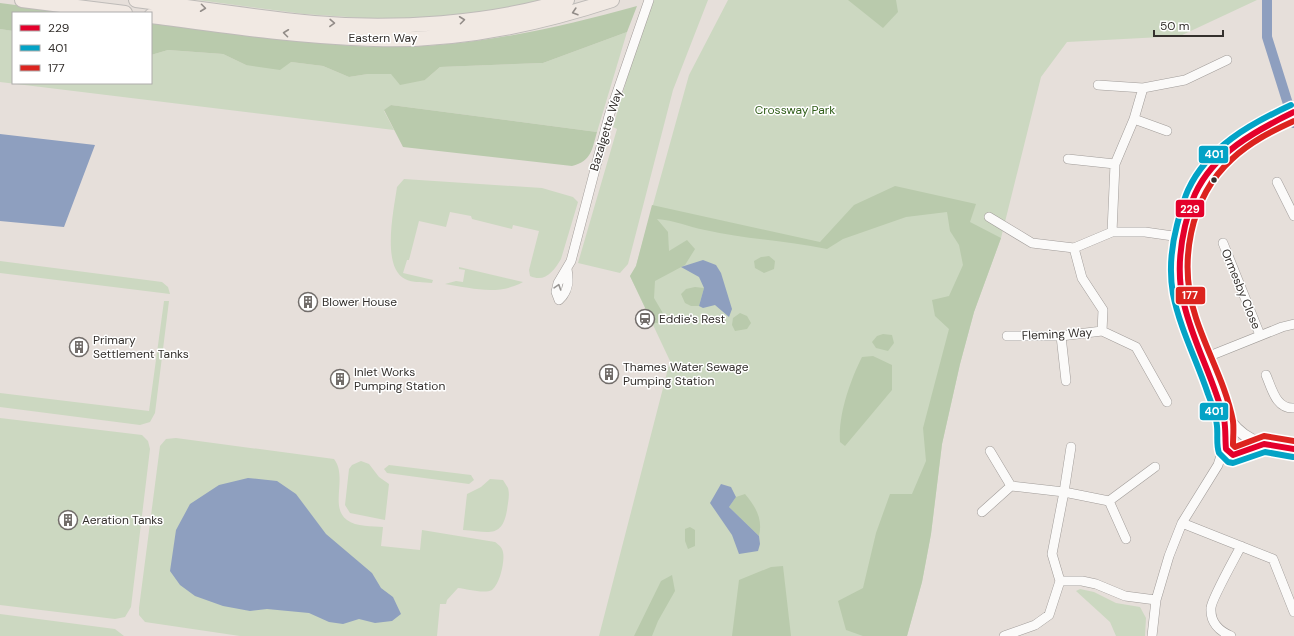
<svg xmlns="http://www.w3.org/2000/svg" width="1294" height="636" viewBox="0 0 1294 636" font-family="'DM Sans',sans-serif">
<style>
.green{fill:#ccd8c1}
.forest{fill:#b9caac}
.water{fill:#8e9fbf}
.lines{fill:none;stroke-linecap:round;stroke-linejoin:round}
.canal{stroke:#8e9fbf;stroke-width:10}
.minor-casing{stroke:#a19c99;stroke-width:10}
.tertiary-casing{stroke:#a19c99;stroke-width:12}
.primary-casing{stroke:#bebbb8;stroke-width:16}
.minor{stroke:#fbfaf9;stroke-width:9}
.tertiary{stroke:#fbfaf9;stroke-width:11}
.primary{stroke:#f1e9e3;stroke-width:14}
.bus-1-casing{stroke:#fff;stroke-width:9}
.bus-2-casing{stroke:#fff;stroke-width:9}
.bus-3-casing{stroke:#fff;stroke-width:9}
.bus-1{stroke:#e4002b;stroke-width:6}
.bus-2{stroke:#03a3c6;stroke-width:6}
.bus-3{stroke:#dc241f;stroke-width:6}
.oneway{stroke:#928c88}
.oneway2{stroke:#989593}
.bus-dot{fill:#34302d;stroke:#fff;stroke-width:1.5}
.labels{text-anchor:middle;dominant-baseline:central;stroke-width:3;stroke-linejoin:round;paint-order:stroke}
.street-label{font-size:12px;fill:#34302d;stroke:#fff}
.park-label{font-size:12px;fill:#305d19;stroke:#fff}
.poi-label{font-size:12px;fill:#34302d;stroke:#fff;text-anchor:start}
.line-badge{stroke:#fff;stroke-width:1.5}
.badge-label{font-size:11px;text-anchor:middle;font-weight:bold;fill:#fff}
</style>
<rect width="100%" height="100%" fill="#e6dfda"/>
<path class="green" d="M198,0H540L475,18L378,19L304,14Z
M654,0H708L673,90L628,264L620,273L578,263L617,129L613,127L632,61Z
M728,0H1257L1180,36L1067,42L1041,77L1001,238L974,312L960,364L942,444L931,534L922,582L907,636H599L670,361L630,276L636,266L689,75Z
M0,29L13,31V83H151V55L168,50L223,54L246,65L291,62L323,66L349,77L368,74H391L425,80L440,67L543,63L627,32L597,132L391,105L384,111L394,130L0,82Z
M404,179L542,188L573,197L578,202L561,259C554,271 545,283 530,276L529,270L539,231L513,225L512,229L472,219L471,216L450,212L446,227L419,221L409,260H407L403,273L433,280L432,283C424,282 412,283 405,279C381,267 394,209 397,187Z
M0,261L162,282L168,287L170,294L0,273Z
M459,267L523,282C498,296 472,288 445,284L456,281L463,282L465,270L459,269Z
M164,301H169L155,413L150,422L140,425L0,407V393L149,411Z
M0,418L142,435L148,441L150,449L131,607L125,617L115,619L0,605Z
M176,438L334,459C348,477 329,507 347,520C356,527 373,526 383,527L381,546L420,550L422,530L495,542C499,545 502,547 503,552C505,561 500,584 492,590C484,594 467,589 458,588L447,600L446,604H440L437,636H240L145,622L139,615V608L160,446L166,439Z
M361,461L369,464L379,477L389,484L385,520L350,513L345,505L349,469L352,465Z
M389,465L471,475L474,480L469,484L387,473L384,469Z
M490,479L503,480L508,488C510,495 508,502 507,510C502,540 487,531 463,530L467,494L481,487Z
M1080,589L1094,592L1116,603L1140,607L1146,618L1145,636H1116L1110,622L1076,591Z
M0,614L115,629L124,636H0Z"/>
<path class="forest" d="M848,0H896L898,12L883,28Z
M0,3L77,13H13V31L0,29Z
M637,6L627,32L543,63L440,67L425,80L400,85L391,74H368L349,77L323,66L291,62L280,70L246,65L223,54L168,50L151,55V22C196,27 241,32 286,38C309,41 332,45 355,46C450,52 547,31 637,6Z
M391,105L597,132C592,149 592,161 572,166L403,147L384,110Z
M895,186L976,204L970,222L1001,238L974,312L960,364L942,444L931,534L922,582L907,636H863L846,630L838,601L863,588L876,533L890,494H912L926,461L923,428L949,329L935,316L932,300L949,296L963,265L959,245L950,231L947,212L906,217L843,239L827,249C787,241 745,239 705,230C689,227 674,220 657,219L668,232L669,251L687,240L695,249L685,265L655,281L654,298L664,315L661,324L652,322L630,276L636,266L652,205L820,242L854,205Z
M769,256L775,261L774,269L764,273L755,268L754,261L761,257Z
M695,287L704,288L699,306H691L685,303L681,294L686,289Z
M740,313L747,316L751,323L747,329L735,331L732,325L733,318Z
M883,334L892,335L894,343L888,351L876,348L872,342L877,336Z
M873,356L892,365V390L845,446L840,442C838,415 850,381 862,357Z
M745,494C756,507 763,519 759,536L729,507L736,497Z
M690,527L695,530V546L688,549L685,541V529Z
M783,566L791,636H732L739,580L771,567Z
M672,575L675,591L658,621L652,636H634L661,581Z"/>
<path class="water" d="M0,134L95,145L64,227L0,221Z
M703,260L716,265L721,273L732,309L729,317L715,305L703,308L699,306L704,288L699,277L681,267Z
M248,478L277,481L296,494L326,534L372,573L381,588L393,597L401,614L392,621L375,623L359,619L343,624L329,622L309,613L267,609L250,611L223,606L195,596L180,585L170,571L176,530L190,504L219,485Z
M721,484L731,487L736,497L729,507L759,536L760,544L758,551L739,554L732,535L710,503Z"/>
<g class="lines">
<path class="canal" d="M1267,0V37L1294,123"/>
<defs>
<path id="minor" d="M1098,85L1143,88
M1134,119L1167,131
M1068,159L1115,164
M1277,182L1294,216
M989,217L1032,243L1074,248L1112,232H1145L1180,237
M1112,232L1115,164L1134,119L1143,88L1185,80L1227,60
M1223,243L1260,335
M1074,248L1082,278L1103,310L1102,331
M567,269C569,280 569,291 559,300L556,292L558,283L571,261L609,116L649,0
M1007,336H1061L1102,331L1136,347L1167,402
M1061,336L1066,381
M1202,359L1282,327L1294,324
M1266,375C1272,389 1276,409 1294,408
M990,451L1011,486L1064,492L1071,447
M1155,467L1109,501L1064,492L1052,554L1060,581H1082L1096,584L1125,596L1156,600
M1109,501L1126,539
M982,512L1011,486
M1182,523L1273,559L1294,612
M1004,636L1035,625L1049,615L1060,581
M1152,636L1156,600L1169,556L1182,523L1218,465L1225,443
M1231,636C1219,631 1210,622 1211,608C1211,600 1236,556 1241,546"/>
<path id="tertiary" d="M1224,412C1243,443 1261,444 1294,449
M1264,444C1253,449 1236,462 1226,449V429L1221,406L1202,359L1184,305L1180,285V237L1196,191L1221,159L1255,132L1294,112"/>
<path id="primary" d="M22,0L125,13
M136,0C195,8 255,17 314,23C393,30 491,24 567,0
M151,16C225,26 300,37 374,39C455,42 536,25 612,0"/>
</defs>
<use href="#minor" class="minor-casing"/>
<use href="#tertiary" class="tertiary-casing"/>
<use href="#primary" class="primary-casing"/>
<use href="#minor" class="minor"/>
<use href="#tertiary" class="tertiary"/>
<use href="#primary" class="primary"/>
<defs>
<path id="bus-1" d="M1294,112C1255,131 1214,153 1195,194C1191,203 1188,215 1185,226C1179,252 1177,277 1184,304C1193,343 1214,379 1224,419C1226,429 1225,439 1226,449L1233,455L1264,444L1294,449"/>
<path id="bus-2" d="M1291,105C1250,124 1208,147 1188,190C1183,201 1180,214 1177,225C1171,248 1169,271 1173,294C1180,329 1197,361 1208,394C1212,404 1216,415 1217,426C1218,435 1216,445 1219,453L1228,462L1233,463L1265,452L1293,457"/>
<path id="bus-3" d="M1294,121C1272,131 1250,142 1232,159C1189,198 1178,264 1196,318C1207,352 1226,385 1233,421C1234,429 1233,437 1233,445L1235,447L1264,436L1294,441"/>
</defs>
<use href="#bus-1" class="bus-1-casing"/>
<use href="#bus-2" class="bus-2-casing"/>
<use href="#bus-3" class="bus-3-casing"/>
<use href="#bus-1" class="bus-1"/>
<use href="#bus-2" class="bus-2"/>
<use href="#bus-3" class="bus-3"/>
</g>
<defs><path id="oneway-chevron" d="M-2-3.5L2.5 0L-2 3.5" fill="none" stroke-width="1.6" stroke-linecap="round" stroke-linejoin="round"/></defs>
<g class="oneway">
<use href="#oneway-chevron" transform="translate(203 8) rotate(7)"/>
<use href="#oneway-chevron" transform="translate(575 12) rotate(163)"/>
<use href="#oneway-chevron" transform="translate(462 20) rotate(-7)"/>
<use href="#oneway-chevron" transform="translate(332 23) rotate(2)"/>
<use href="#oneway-chevron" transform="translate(286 33) rotate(-173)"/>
</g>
<use class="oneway2" href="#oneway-chevron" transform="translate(558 287) rotate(-72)"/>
<defs>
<symbol id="building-ring" viewBox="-11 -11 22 22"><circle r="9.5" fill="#fff" stroke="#726d6a" stroke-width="1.5"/><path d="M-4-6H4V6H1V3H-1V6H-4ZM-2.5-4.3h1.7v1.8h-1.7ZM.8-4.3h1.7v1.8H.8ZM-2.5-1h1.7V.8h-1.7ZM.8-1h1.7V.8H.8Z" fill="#726d6a"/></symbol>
<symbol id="station-ring" viewBox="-11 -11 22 22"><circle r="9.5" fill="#fff" stroke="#726d6a" stroke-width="1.5"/><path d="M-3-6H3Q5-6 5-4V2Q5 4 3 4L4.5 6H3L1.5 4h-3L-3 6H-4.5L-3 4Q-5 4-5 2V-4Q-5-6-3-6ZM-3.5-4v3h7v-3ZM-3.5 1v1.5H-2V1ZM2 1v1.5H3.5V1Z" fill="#726d6a"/></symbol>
</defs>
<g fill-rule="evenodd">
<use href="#building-ring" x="297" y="291" width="22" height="22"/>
<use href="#station-ring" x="634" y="308" width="22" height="22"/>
<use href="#building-ring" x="68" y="336" width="22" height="22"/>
<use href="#building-ring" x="598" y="363" width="22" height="22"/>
<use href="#building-ring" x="329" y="368" width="22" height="22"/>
<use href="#building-ring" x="57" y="509" width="22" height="22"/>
</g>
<circle class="bus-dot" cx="1214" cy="180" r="3.5"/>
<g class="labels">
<g class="street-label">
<text x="383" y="38">Eastern Way</text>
<text transform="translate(606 130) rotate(-73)">Bazalgette Way</text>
<text transform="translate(1241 289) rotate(68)">Ormesby Close</text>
<text transform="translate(1057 334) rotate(-3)">Fleming Way</text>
</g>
<g class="park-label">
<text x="795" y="110">Crossway Park</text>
</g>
<g class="poi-label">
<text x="322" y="302">Blower House</text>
<text x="659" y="319">Eddie's Rest</text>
<text x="93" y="340">Primary<tspan x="93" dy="14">Settlement Tanks</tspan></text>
<text x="623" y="367">Thames Water Sewage<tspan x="623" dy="14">Pumping Station</tspan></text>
<text x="354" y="372">Inlet Works<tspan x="354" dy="14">Pumping Station</tspan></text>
<text x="82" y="520">Aeration Tanks</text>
</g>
</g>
<g class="line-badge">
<rect x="1198" y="145" width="31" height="19" rx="4" fill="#03a3c6"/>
<rect x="1175" y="199" width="30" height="19" rx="4" fill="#e4002b"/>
<rect x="1175" y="286" width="31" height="19" rx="4" fill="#dc241f"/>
<rect x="1199" y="402" width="30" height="19" rx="4" fill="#03a3c6"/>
</g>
<g class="badge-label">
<text x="1214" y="158">401</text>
<text x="1190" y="213">229</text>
<text x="1190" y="299">177</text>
<text x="1214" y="415">401</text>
</g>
<rect x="12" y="12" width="140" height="72" fill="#ffffff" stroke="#aeacab"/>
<rect x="20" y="25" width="20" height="6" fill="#e4002b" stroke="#aeacab"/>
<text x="48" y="32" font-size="12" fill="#34302d">229</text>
<rect x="20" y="45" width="20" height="6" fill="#03a3c6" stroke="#aeacab"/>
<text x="48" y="52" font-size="12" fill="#34302d">401</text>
<rect x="20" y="65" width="20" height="6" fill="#dc241f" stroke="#aeacab"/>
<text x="48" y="72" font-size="12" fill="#34302d">177</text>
<path d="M1154 30v6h69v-6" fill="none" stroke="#34302d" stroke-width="2"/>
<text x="1160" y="30" font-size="12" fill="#34302d" stroke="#ffffff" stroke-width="3" paint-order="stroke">50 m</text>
</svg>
